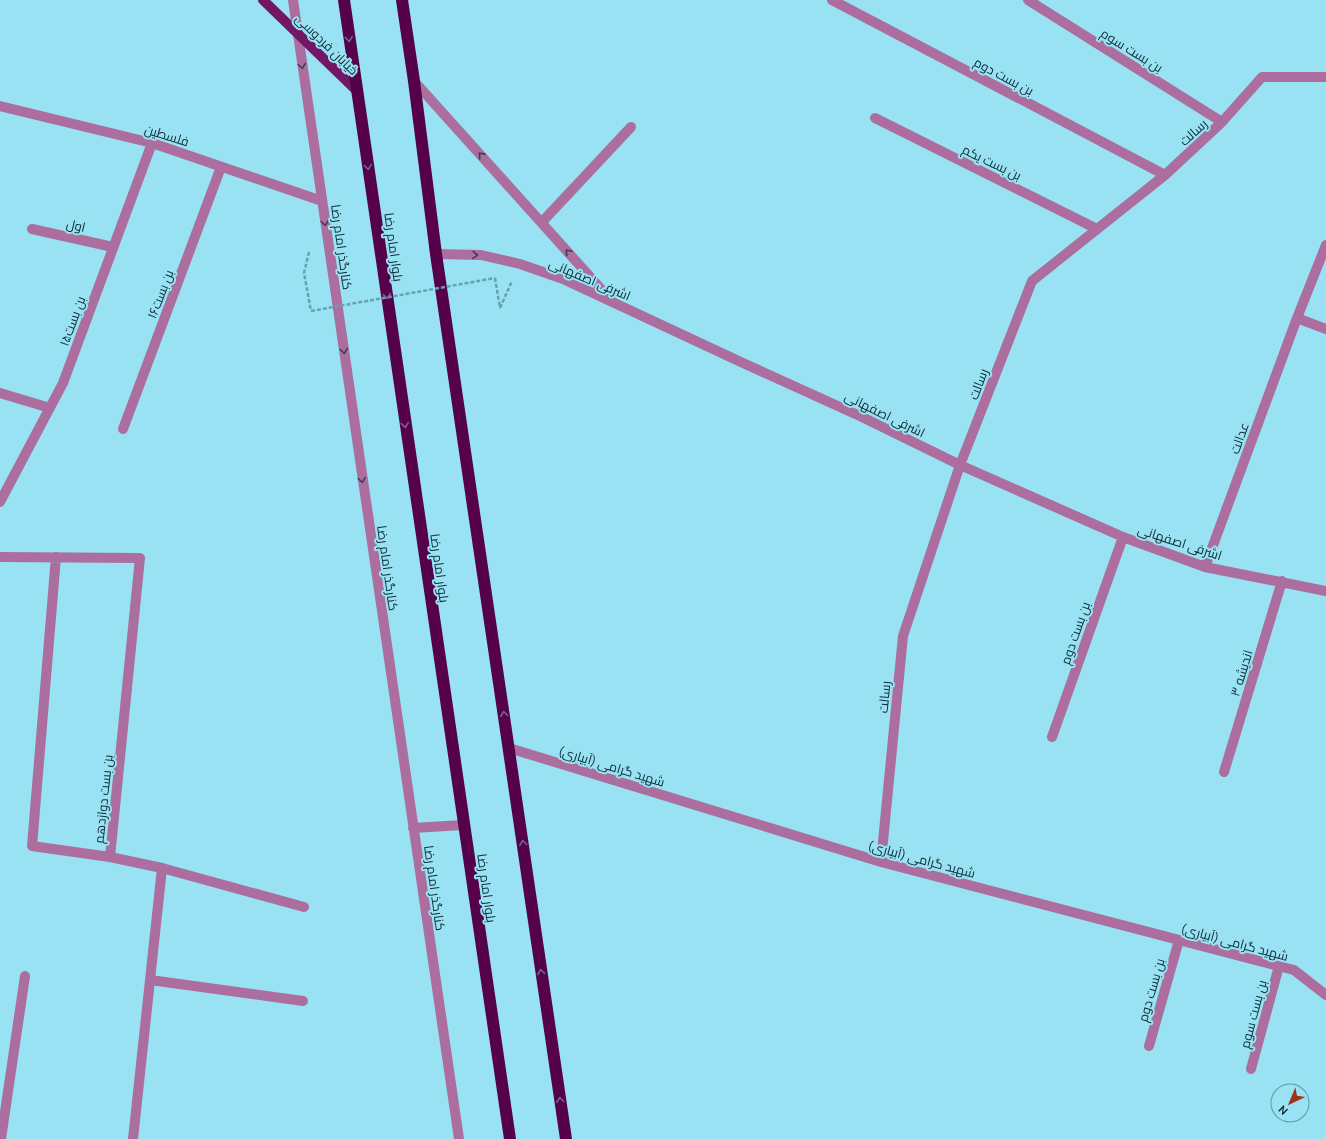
<svg xmlns="http://www.w3.org/2000/svg" width="1326" height="1139" viewBox="0 0 1326 1139" font-family="Ubuntu,Cairo,sans-serif">
<style>
.lines{fill:none;stroke-linecap:round;stroke-linejoin:round}
.path{stroke:#68a2b0;stroke-width:2.5;stroke-dasharray:4 2;stroke-linecap:butt}
.minor{stroke:#ab6e9e;stroke-width:10}
.major{stroke:#731666;stroke-width:10}
.highway{stroke:#55024b;stroke-width:12}
.path-bridge{stroke:#68a2b0;stroke-width:2.5;stroke-dasharray:4 2;stroke-linecap:butt}
.oneway{stroke:#746797}
.oneway2{stroke:#3c4053}
.labels{text-anchor:middle;dominant-baseline:central;stroke-width:4;stroke-linejoin:round;paint-order:stroke}
.street-label{font-size:13px;fill:#0d2c33;stroke:#99e2f3}
</style>
<rect width="100%" height="100%" fill="#99e2f3"/>
<g class="lines">
<path class="path" d="M309,252L304,273L311,311
M495,278L500,308
M500,308L512,281"/>
<path class="minor" d="M293,0L459,1139
M832,0L1165,175
M1028,0L1222,122
M414,81L610,299
M0,106L152,143L322,201
M875,118L1097,229
M542,222L631,127
M32,229L113,247
M436,254L481,255L520,264L563,279L743,363L862,417L960,465L1123,537L1205,567L1326,591
M1297,318L1326,329
M0,393L50,408
M123,429L221,167
M0,502L63,383L152,143
M0,557L140,558L110,857L162,868L133,1139
M56,557L32,846L110,857
M1205,567L1297,318L1326,245
M1052,737L1123,537
M509,748L881,862L1294,970L1326,995
M1224,772L1282,581
M413,828L463,825
M881,862L903,636L960,465L1032,281L1165,175L1222,122L1262,77H1326
M162,868L304,907
M150,980L303,1001
M1149,1046L1179,940
M1251,1069L1279,966
M1,1139L25,976"/>
<path class="major" d="M263,0L357,91"/>
<path class="highway" d="M344,0L510,1139
M402,0L414,81L436,254L566,1139"/>
<path class="path-bridge" d="M311,311L495,278"/>
</g>
<defs><path id="oneway-chevron" d="M-2-3.5L2.5 0L-2 3.5" fill="none" stroke-width="1.6" stroke-linecap="round" stroke-linejoin="round"/></defs>
<g class="oneway">
<use href="#oneway-chevron" transform="translate(349 39) rotate(82)"/>
<use href="#oneway-chevron" transform="translate(368 167) rotate(82)"/>
<use href="#oneway-chevron" transform="translate(387 296) rotate(82)"/>
<use href="#oneway-chevron" transform="translate(405 425) rotate(82)"/>
<use href="#oneway-chevron" transform="translate(504 714) rotate(-98)"/>
<use href="#oneway-chevron" transform="translate(523 843) rotate(-98)"/>
<use href="#oneway-chevron" transform="translate(541 972) rotate(-98)"/>
<use href="#oneway-chevron" transform="translate(560 1100) rotate(-98)"/>
</g>
<g class="oneway2">
<use href="#oneway-chevron" transform="translate(302 66) rotate(82)"/>
<use href="#oneway-chevron" transform="translate(481 155) rotate(-132)"/>
<use href="#oneway-chevron" transform="translate(325 223) rotate(82)"/>
<use href="#oneway-chevron" transform="translate(568 252) rotate(-131)"/>
<use href="#oneway-chevron" transform="translate(475 255) rotate(3)"/>
<use href="#oneway-chevron" transform="translate(344 351) rotate(82)"/>
<use href="#oneway-chevron" transform="translate(362 480) rotate(82)"/>
</g>
<g class="labels">
<g class="street-label">
<text transform="translate(327 44) rotate(44)">خیابان فردوسی</text>
<text transform="translate(1132 50) rotate(32)">بن بست سوم</text>
<text transform="translate(1004 76) rotate(28)">بن بست دوم</text>
<text transform="translate(1193 132) rotate(-42)">رسالت</text>
<text transform="translate(167 135) rotate(17)">فلسطین</text>
<text transform="translate(992 162) rotate(26)">بن بست یکم</text>
<text transform="translate(76 225) rotate(13)">اول</text>
<text transform="translate(342 247) rotate(82)">کنارگذر امام رضا</text>
<text transform="translate(394 247) rotate(82)">بلوار امام رضا</text>
<text transform="translate(590 279) rotate(23)">اشرفی اصفهانی</text>
<text transform="translate(160 294) rotate(-69)">بن بست۱۶</text>
<text transform="translate(72 321) rotate(-70)">بن بست۱۵</text>
<text transform="translate(978 384) rotate(-69)">رسالت</text>
<text transform="translate(885 414) rotate(26)">اشرفی اصفهانی</text>
<text transform="translate(1239 438) rotate(-70)">عدالت</text>
<text transform="translate(1180 542) rotate(18)">اشرفی اصفهانی</text>
<text transform="translate(388 568) rotate(82)">کنارگذر امام رضا</text>
<text transform="translate(440 568) rotate(82)">بلوار امام رضا</text>
<text transform="translate(1075 633) rotate(-71)">بن بست دوم</text>
<text transform="translate(1241 673) rotate(-73)">اندیشه ۳</text>
<text transform="translate(884 697) rotate(-85)">رسالت</text>
<text transform="translate(612 766) rotate(17)">شهید گرامی (آبیاری)</text>
<text transform="translate(103 799) rotate(-84)">بن بست دوازدهم</text>
<text transform="translate(922 859) rotate(15)">شهید گرامی (آبیاری)</text>
<text transform="translate(435 888) rotate(82)">کنارگذر امام رضا</text>
<text transform="translate(487 888) rotate(82)">بلوار امام رضا</text>
<text transform="translate(1235 942) rotate(15)">شهید گرامی (آبیاری)</text>
<text transform="translate(1151 990) rotate(-74)">بن بست دوم</text>
<text transform="translate(1253 1014) rotate(-75)">بن بست سوم</text>
</g>
</g>
<g transform="translate(1290 1103) rotate(224)"><circle r="19" fill="#99e2f3" stroke="#6199a6"/>
<path d="M0-3L7 15L0 10L-7 15Z" fill="#9c331a"/>
<text y="-6" font-size="11" font-weight="bold" text-anchor="middle" fill="#0d2c33">N</text>
</g>
</svg>
